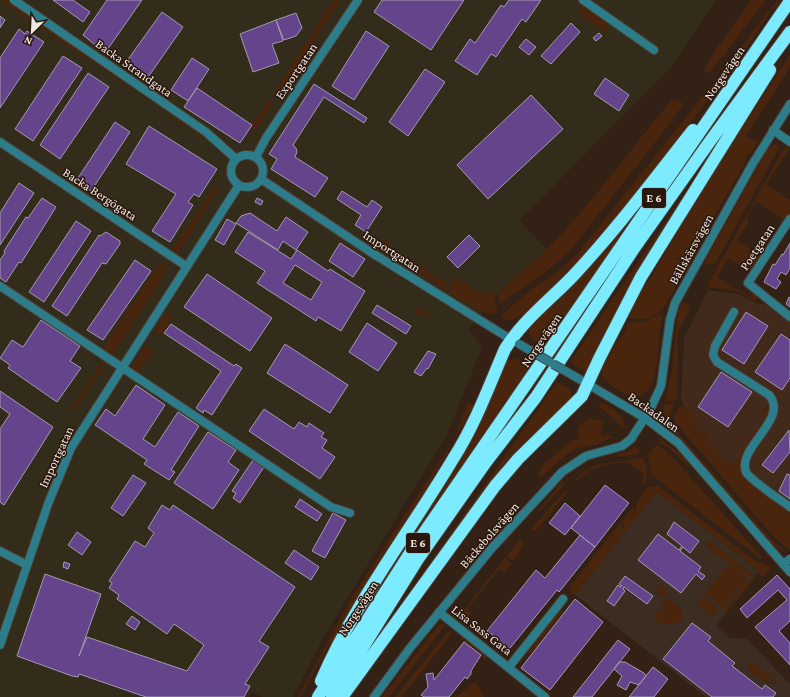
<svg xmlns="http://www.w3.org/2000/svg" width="790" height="697" viewBox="0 0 790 697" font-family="'Crimson Pro',serif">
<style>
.built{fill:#41291b}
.industrial{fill:#342c1b}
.education{fill:#3c2d22}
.green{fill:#49250e}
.building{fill:#64448a;stroke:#a39ab1;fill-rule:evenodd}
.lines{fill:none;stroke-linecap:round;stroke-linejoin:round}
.minor-casing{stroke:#4e3d32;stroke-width:10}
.highway-casing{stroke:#4e3d32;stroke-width:14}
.minor{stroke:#2c7c89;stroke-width:8}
.highway{stroke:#7debff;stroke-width:12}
.minor-bridge-casing{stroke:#4e3d32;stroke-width:10;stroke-linecap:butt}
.minor-bridge{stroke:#2c7c89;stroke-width:8}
.labels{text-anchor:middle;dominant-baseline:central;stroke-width:3;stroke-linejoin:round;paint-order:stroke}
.shield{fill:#29170d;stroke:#b6a9a1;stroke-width:1}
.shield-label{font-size:12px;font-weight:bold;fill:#f3e7e0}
.street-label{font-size:13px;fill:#f3e7e0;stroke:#29170d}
</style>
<rect width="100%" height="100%" fill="#332116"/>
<path class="built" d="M708,290L738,294L756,303L770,305L790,321V508L727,465L690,424L681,399L684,339Z"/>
<path class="industrial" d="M0,0H716L672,66L519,221L547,250L504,287L469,328L482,347L447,434L322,640L293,697H263L252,692L249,697H0Z"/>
<path class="education" d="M654,489L759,571L716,626L730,638L747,639L790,684V697H706L573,593Z"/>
<path class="green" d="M0,0H6L55,31L50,34Z
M333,0H340L280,93L277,95L273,94Z
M751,0H766L710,73L704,71L710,58Z
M777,0H779L778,6L773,8L735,66L596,243L528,311L513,320H506L501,317C523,291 556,277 579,252L729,63Z
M581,6L608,23V31L606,33L581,16L578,12Z
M56,33L137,89L135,90L53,36Z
M790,55V67L746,136L758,142L751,153L747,154L743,167L719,208L686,272L683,271C670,296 664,325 629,318L628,315L725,153Z
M269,99L273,104L256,129L250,128Z
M679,100L683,104L671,122L569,252L544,273L500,304L498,295C512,277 532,265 547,249C592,204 630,149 671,101Z
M162,109L206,136L204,138L165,112Z
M774,144L780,146L715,264L703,265L767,149Z
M787,147L790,150L789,149L766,185L790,200V215L786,221L756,201L747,218L748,223L737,240L762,257L752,272L728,258L717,277L750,297L753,293L758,295V298L755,301L739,292L708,287L707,286L783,150Z
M215,184L218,188L217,191L180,250L177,252L172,251Z
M656,185L609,254H607V257L545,347L531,339L528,329L530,326L575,281Z
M679,202L681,203L589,368L584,371L570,362Z
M383,238L387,239L391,247L436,276L430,280L385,250L381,245Z
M165,264L168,266L164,275L112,356L103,349L153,273L159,265Z
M438,277L445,281L449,292L431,281Z
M458,278L462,280L460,282L465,285L466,283C471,289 485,298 493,290L497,308L496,313L488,314L451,294L450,284L452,280Z
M682,302L687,304L690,309L678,332L677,397L676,401H665L672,371L678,312Z
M419,307L432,315L421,314V316H414Z
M169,314L173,316L161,336L154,332L165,315Z
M661,314L663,316C655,338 662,364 651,385C648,391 641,397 634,397C626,396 605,383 602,375C601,371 602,367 603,363L626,330L627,323L644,321Z
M145,346L153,349L150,354L156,358L149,355L138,372L142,376L134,370L132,367Z
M516,358L531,366L392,569L443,487L506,361Z
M104,360L106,362L105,365L74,411L70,410Z
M557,382L571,390V399L409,593Z
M468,402L473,405L472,408L424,494L326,651L300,697H298L352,597L454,439Z
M600,402C611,408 627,414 624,429L599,406Z
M769,402C772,418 760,430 751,443L746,441L745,436L751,439L767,413L763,410Z
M675,403L667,419L663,412L664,405Z
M680,406L695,412L692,417L697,420L694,425L708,435L705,439L709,442L708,444L720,453L718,456L732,466L744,449L746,450L741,465L745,479L790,513V550L773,536L675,422L674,417Z
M588,419L604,420L601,432L602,437L608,435L613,437L596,445L576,448L560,460L543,476L537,475L545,463L573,440H579L577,428Z
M671,425L769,537L785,552L775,547L762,532L681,439L670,426Z
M661,439L686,458L689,467L673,451L659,442Z
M656,445L663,449L677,462L762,557L761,559L652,475L648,455Z
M635,446L640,452L633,455L615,457V455L627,452Z
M643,457C646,465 650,476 644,484L642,483L644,474L628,462C622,464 621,463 616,463C600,465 589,469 578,480H576C595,456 619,466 643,457Z
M562,482L565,483V484L530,521Z
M658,486L755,561L769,566L771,568L764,576H760L757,569L657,493L632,524L637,502L648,487Z
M566,490V493C557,506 547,517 537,530H532L531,529Z
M635,504L631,525L624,534L623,520Z
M622,520V537L577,593L574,595L569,590V588Z
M520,540L523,542V547L513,561L506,557Z
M708,541L712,542L754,575L755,578L752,579L730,561L727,563L705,545Z
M505,558L512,564L504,572L499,569L467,610L471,614L462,624L458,618Z
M730,563L747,577L722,608L705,593Z
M748,579L752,582L727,611L724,609Z
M662,584L669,594L667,596H660L656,591L659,585Z
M703,596L718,609L711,617L696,604Z
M668,598L682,610V615L685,618C674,627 665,627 653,618L664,605L661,603Z
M559,611H564L530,655L526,650L554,613Z
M440,624H446L389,697H382Z
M450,629L451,634L402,697H395Z
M462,637L487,657L485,659L463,642L461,638Z
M750,662L760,666L759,669L767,673L770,672L772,675L766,680L771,682L773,680L772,678L773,677L777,683L771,684L765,681L764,679H761L749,671Z
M475,681L484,697H457Z"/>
<path class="building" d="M53,0H73L90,12L83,22Z
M107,0H142L105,53L83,35Z
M382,0H464L431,50L374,12Z
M509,0H541L526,22L522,19L496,57L491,54L477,75L455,61L470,39L475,43L501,5L504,7Z
M162,12L183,27L146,80L124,65Z
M296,13L302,28L296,36L284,40L276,20Z
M0,16L5,20L0,28Z
M276,20L283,41L272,44L279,63L253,72L240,34Z
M571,23L580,32L551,64L541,56Z
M19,29L25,34L27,31L44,42L0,108V58Z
M366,31L389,46L354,100L332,86Z
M599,33L602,36L596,41L593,38Z
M526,39L536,47L529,55L519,47Z
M63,56L82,68L33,141L15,129Z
M192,58L209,69L188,101L171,90Z
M425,69L445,82L408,136L389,122Z
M88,73L109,87L60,159L40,145Z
M605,78L629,95L619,111L594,94Z
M314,84L367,118L364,123L324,97L293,145L296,148L297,152L295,157L328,178L315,197L271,169L277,159L269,154Z
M197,88L252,125L240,143L184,107Z
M531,95L563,129L488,199L457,165Z
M115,122L130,132L91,191L76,181Z
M149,126L217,169L199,197L194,194L188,202L193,205L170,242L152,231L176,194L126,164Z
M19,183L34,193L0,245V213Z
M342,191L367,207L372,200L382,207L366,232L355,225L361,215L337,199Z
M42,198L56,207L21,263L19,262L6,282L0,278V260L5,253L4,251L26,217L28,218Z
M257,198L263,201L261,205L255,202Z
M250,213L277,231L286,217L308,232L296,250L283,241L278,250L236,223L241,216Z
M227,219L236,224L224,245L215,240Z
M76,221L91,231L44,302L29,292Z
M106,232L120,241V244L106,264L102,263L67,316L52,306L99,235L100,236Z
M248,232L291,259L297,250L328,271L330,269L365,291L341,331L318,317L316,321L257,283L265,271L235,252ZM295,265L322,282L311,300L283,283Z
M469,235L480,246L458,268L447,257Z
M340,243L365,259L353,277L329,261Z
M790,243V268L786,275L781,272L777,279L781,282L776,289L764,282L773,264L775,265L782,254L783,255Z
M135,260L151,271L103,340L87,330Z
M207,274L272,318L250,351L184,307Z
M789,297L790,298V307L786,304Z
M377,305L411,326L406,334L372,313Z
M746,312L768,326L744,364L722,350Z
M41,320L80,346L70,361L81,368L57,402L8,368L10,365L0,358L12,340L23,347Z
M367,323L397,343L378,371L349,352Z
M171,324L234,366L236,364L242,368L212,415L204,410L203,413L196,408L221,371L164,333Z
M781,334L790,340V378L782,390L755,372Z
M285,344L348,385L330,413L267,373Z
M428,351L436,354L428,369L427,368L421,376L414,372Z
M721,372L752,392L728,427L698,407Z
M136,385L165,405L143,439L155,447L178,412L199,426L171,470L175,472L169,480L144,464L147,460L95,425L106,409L115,416Z
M0,391L53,427L4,505L0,502V429L10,414L0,407Z
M264,409L294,429L299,422L307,427L309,423L324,433L321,437L327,440L322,448L335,457L320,479L249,431Z
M789,430L790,452L773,473L762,465Z
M208,432L236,450L228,462L239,470L213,509L174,483Z
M253,460L264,467L240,503L233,498L236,493L232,491Z
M787,474L790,475V499L779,491Z
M133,475L146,483L123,516L111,508Z
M605,485L629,503L595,547L571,528Z
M300,499L322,514L317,521L295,507Z
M565,503L580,516L565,535L549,523Z
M162,505L170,510L173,505L295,587L259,641L269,647L245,684L250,686L244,697H146L79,674L78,677L72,676L17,656L45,574L101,594L79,656L87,637L187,671L204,645L174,624L167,634L117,599L119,595L109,588L112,583L109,581L135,541L145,547L154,533L148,528Z
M333,513L346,520L325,558L312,551Z
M674,522L699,541L690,553L683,547L680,551L701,567L698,571L705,576L702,580L696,574L681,593L638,560L658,534L679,550L682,546L667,534Z
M77,532L91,542L82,555L68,545Z
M580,535L595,547L559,592L557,590L506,653L493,643L497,638L487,631L536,570L545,578Z
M294,550L319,567L311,580L285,563Z
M64,562L70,564L68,569L63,567Z
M777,575L790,589V621L779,631L790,643V665L755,627L787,600L778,590L747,618L740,609Z
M625,576L653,596L647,604L624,587L623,589L625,591L614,606L607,601L618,585L620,587L622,586L619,584Z
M575,599L603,622L550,690L521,668Z
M132,616L140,622L135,630L126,624Z
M692,623L711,637L708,641L735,663L732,666L762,689L765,685L776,693L773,697H712L663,659Z
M618,640L630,649L592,697H573Z
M464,642L481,655L471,671V674L467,679L465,677L449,697H424L421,695L428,687L426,674L433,673L434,680Z
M619,662H625L644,673L646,676L639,685L630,682L626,690L617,685L622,676L614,669Z
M653,667L668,679L654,697H629Z"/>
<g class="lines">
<defs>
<path id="minor" d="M14,0L206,132L236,159
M583,0L654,50
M773,130L790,142
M0,142L186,266
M231 171a16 16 0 1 1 32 0a16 16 0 1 1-32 0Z
M256,157L266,138L358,0
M261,179L369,251L515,342
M790,219L748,283L790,317
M0,286L331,507L350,513
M734,312L715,346L713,355L717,362L769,395C790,419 736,448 746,472C749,479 782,501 790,507
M574,376L645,418L678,443L790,572
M0,551L27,565
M783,564L790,559
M439,612L545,697
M0,645L48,504L71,448L239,185
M509,667L563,599
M374,697L410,648L492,548L562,472L586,456L622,446L631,439L650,410L661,386L670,320L675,303L752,165L790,104"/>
<path id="highway" d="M321,681C355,602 409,533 453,459C475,425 489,386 505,349C523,320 550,300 573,276C616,230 654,179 693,130
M318,697L410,553L790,1
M332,697L418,559L486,462L536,397L635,247L708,144L790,32
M342,697L495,486L518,459L582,396L599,359L641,277L770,70"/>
</defs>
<use href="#minor" class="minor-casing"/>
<use href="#highway" class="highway-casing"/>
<use href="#minor" class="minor"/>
<use href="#highway" class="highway"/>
<defs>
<path id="minor-bridge" d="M519,344L550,362
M553,364L574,376"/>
</defs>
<use href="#minor-bridge" class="minor-bridge-casing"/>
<use href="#minor-bridge" class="minor-bridge"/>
</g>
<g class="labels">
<g class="shield">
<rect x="642" y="188" width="24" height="20" rx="3"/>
<rect x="406" y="533" width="24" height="20" rx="3"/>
</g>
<g class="shield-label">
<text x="654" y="198">E 6</text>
<text x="418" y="543">E 6</text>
</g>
<g class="street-label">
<text transform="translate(134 68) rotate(35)">Backa Strandgata</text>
<text transform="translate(296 71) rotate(-56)">Exportgatan</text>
<text transform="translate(724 73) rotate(-56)">Norgevägen</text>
<text transform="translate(100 194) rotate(33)">Backa Bergögata</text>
<text transform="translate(757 247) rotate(-57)">Poetgatan</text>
<text transform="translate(691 249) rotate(-61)">Bällskärsvägen</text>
<text transform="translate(392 251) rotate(33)">Importgatan</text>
<text transform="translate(541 340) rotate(-56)">Norgevägen</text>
<text transform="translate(654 412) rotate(35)">Backadalen</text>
<text transform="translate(56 457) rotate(-65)">Importgatan</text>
<text transform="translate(489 535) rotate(-49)">Bäckebolsvägen</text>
<text transform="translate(358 608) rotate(-57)">Norgevägen</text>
<text transform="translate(482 630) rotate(38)">Lisa Sass Gata</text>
</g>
</g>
<g transform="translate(32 32) rotate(204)" stroke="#29170d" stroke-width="3" paint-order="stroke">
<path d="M0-3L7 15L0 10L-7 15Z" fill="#f3e7e0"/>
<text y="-6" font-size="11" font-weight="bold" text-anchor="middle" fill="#f3e7e0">N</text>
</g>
</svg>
